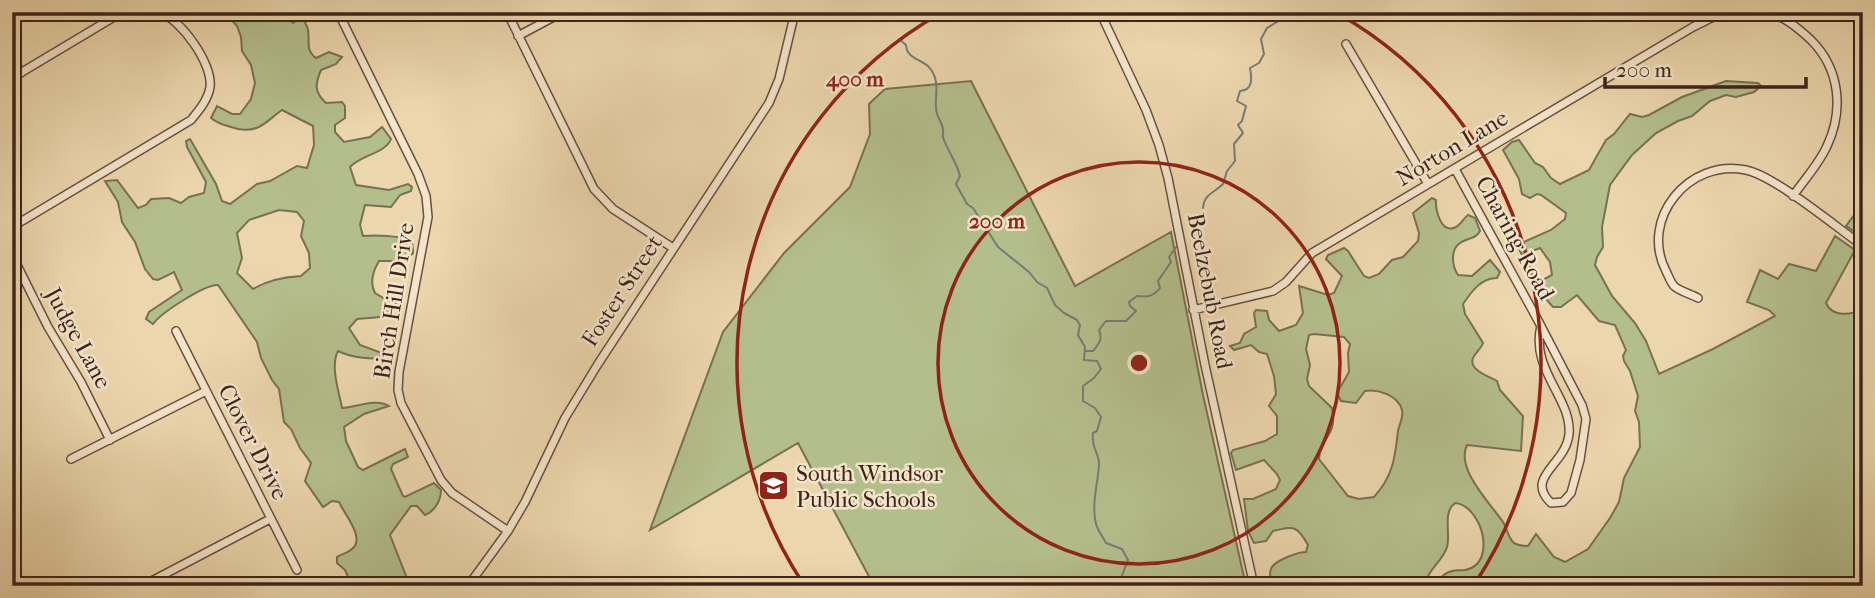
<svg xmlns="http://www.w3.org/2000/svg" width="1875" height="598" viewBox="0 0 1875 598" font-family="'IM FELL French Canon',serif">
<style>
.green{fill:#b4be8c;stroke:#787153;stroke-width:2;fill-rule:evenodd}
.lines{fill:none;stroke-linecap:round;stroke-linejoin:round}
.stream{stroke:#777c77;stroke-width:2}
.minor-casing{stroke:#69503f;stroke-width:10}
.minor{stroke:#f3e4ca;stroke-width:7}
.ring{fill:none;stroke:#8f2418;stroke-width:3.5}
.labels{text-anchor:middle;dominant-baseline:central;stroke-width:5;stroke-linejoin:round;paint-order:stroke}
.street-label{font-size:23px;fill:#3d241a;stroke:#f3e4ca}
.poi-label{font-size:23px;fill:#3d241a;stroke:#f3e4ca;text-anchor:start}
.centre{fill:#8f2418;stroke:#f3e4ca;stroke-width:3.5}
.ring-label{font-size:21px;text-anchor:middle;font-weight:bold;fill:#8f2418;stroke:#f3e4ca;stroke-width:5;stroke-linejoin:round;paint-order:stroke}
</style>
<rect width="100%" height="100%" fill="#ecd6ad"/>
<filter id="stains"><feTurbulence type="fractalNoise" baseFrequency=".00286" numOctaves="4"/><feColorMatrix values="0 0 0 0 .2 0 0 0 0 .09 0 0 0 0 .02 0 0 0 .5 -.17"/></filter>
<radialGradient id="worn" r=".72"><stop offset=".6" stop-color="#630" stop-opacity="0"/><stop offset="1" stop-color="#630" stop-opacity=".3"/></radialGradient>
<path class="green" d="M219,12H280L293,23L299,18H303C304,22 308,26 308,30C310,41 305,50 316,58L329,52L342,57L336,64L321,70C315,84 314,92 326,103L342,102L345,106V118L335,125V132L344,142L370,137L382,127L391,139C386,153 361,155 350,167L356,185L389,190L408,184L412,187L411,191L400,195L391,207L365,205L360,225L363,236C373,235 403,235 411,242C413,244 413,251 413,253C402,265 393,260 379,261C373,271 369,282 375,293L385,299L397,301C390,322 376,316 357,319L349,328L360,345L387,355L388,357C373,360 352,358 338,351C330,366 339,392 342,408C357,407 376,398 389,406L364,414L344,427L346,441L358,467L363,470L405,449L408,457L393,464L391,469L403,496L405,497L434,483L441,490C441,500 435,511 425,515L417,506H411L390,535L410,586H352L345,570L337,563V557C341,554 348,553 352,549C366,538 344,514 339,502L332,501L323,507L305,481L311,463L300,448L291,429L284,422L279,389L272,380L261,358L257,342L218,285C205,284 161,313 153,324L146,319L149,312L182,290L174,272L158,280L153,279L145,269L135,242L122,222L118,202L105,181L117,180L138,208L146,205L151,199L169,198L181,203L189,197L204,193L206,182L187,147L186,141L190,139L216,184L222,201L230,204L257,184L270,181L297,166L307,168L314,145L313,126L282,110C266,121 260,133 238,129C228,126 219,125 211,118L217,106L232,114H240L251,99L255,83L251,65L242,51L241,37L237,26L229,17L223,18ZM279,210L297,212L304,221L301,236L309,253L310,268L301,276C283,277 268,280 253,289L237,273L242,258L237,233L249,220Z
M971,81L1075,286L1171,232L1203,395L1246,586H874L798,443L650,530L723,332L784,253L850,187L870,134L869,104L885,89Z
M1726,81L1758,83L1761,86L1754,92L1736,97L1726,95L1710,101L1692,116L1678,121L1656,133L1632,155L1610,185L1602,227L1603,247L1597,257L1595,265L1612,296L1635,323L1646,341L1659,374L1713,349L1775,316L1769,310L1747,302L1760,270L1778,279L1789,264L1816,271L1835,236L1855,250L1826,303C1832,317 1851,316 1863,308V586H1432C1438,582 1442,574 1449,572C1455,569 1460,571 1465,570C1487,566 1486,540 1479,524C1474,514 1466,504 1455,503C1442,513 1451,533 1447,547C1443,561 1428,569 1426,582L1429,586H1270C1271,581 1269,573 1271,569C1273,561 1298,552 1306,552L1308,545C1297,525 1294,526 1273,531L1266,541L1254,543L1248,531L1244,499H1253L1276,489L1280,480L1277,474L1264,460L1236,470L1231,453L1233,450L1265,441L1277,434V416L1269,406L1276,394L1274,376L1267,354L1259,352L1251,345L1234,350L1230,346L1240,343L1244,334L1256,327L1254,313L1256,310L1267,311L1269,320L1279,331L1296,325L1303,313L1299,286L1328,295L1334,293L1342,276L1326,259L1328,255L1344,248L1348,251L1364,276L1369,278L1379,274L1392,260L1403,257L1418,241L1419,233L1413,213L1432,198L1436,200C1435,209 1441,235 1456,227C1461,224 1464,218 1468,215L1475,218L1480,231C1475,240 1468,237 1460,243C1450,250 1452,266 1458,275L1472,276L1490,260L1500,272L1497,278C1481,278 1472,291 1463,304L1465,314L1483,343C1481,349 1475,353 1473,358C1468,370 1490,377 1497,381L1500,390L1523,416L1521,451L1467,445C1455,469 1491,504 1503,522C1507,528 1508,537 1513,542C1517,546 1523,546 1528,546L1536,534L1554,557L1565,562L1588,549L1610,518L1619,502L1624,478L1640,447L1639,422L1635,411L1638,396L1630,371L1624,361L1623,356L1626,350L1615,325L1599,321L1577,295L1561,307H1553L1538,290L1539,282L1552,275L1550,262L1540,248L1522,255L1517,245L1551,230L1565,219L1566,213L1541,195L1537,194L1530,198L1522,194L1519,179L1503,150L1512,142L1519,140L1535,163L1543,167L1551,178L1560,184L1589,170L1606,140L1614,134L1630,114L1642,117L1649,115L1682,97ZM1314,334L1344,337L1350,344L1348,353L1349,372L1337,393L1341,401L1356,403L1365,391C1378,389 1398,395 1402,410C1404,418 1399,424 1398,431C1395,458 1393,476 1374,497L1359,499L1348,496L1319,459C1320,436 1338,437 1332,408L1309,386L1307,379L1310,365L1306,349L1309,335Z
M1863,203V237H1862L1846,226Z"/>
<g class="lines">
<path class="stream" d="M899,39L906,45C907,62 928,58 934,75C940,88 933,101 937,114C939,119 942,124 943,129C944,137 941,133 944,140C949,153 957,163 960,176L956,184L967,204L973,208L998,247L1029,272L1037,282L1047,288L1055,305L1064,313L1077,320L1080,325L1078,335L1085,347L1084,360L1097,361L1101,369L1094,378L1083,386V401L1095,408L1101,417L1097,431L1093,433C1091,448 1099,453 1099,464C1098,484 1091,504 1096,524C1098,531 1103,537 1106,543L1122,549L1128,560L1121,578L1126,586
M1203,208C1204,194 1214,193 1223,184L1227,171L1235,161L1234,144L1243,133L1238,125L1242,121L1246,106L1237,101L1240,91C1253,90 1252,79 1250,68L1259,63L1264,54L1261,39L1267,28L1277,22L1280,12
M1085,351H1093C1099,344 1103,339 1099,330L1106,321H1126L1136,311L1130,306L1129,302L1137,296C1147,297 1153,297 1160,288L1158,281L1171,262L1169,257L1176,247"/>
<defs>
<path id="minor" d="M338,12L418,174L426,196L428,217L399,372L398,390L401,403L441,480L452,493L508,531
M507,12L594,189L613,209L673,248
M1100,12L1146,110L1159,145L1168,178L1205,365L1254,586
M1765,12C1783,15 1798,28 1811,40C1840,69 1844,110 1827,146C1819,164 1804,180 1793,196
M518,36L563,12
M1346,44L1428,184
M12,58L21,73
M12,78L119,14L126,12
M1455,169L1541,326
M12,227L191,120C199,110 208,100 210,87C213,64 181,19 159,12
M12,255L48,327L81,382L110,440
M1698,298C1691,294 1679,291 1674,286C1671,283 1668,275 1666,271C1639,219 1689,158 1746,170C1775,176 1836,227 1863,246
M1193,310L1273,291L1286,282L1312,253L1693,27L1717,15L1732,12
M1541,326L1582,405L1586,419L1580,460L1571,493L1563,502L1551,503C1524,477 1566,465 1569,434C1572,398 1530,370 1541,326Z
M176,331L297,570
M71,459L206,391
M142,586L270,519
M468,586L508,531L525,502L565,418L598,364L769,103L779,79L795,12"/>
</defs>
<use href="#minor" class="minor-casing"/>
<use href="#minor" class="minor"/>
</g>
<g class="ring">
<circle cx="1139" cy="363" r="201"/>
<path d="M804 585A402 402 0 0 1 941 13M1337 13A402 402 0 0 1 1474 585"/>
</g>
<defs>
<symbol id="school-square" viewBox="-11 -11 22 22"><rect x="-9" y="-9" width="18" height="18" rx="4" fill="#8f2418" stroke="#f3e4ca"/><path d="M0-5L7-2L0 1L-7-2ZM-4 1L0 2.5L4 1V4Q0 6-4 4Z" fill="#fff"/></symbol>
</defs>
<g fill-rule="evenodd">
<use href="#school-square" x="756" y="468" width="35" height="35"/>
</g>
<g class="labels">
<g class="street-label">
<text transform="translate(1452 148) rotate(-31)">Norton Lane</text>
<text transform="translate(1515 238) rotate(61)">Charing Road</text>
<text transform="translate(622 291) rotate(-57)">Foster Street</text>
<text transform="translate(1210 291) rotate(79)">Beelzebub Road</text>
<text transform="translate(394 301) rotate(-81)">Birch Hill Drive</text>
<text transform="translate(78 338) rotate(61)">Judge Lane</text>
<text transform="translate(253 442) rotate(63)">Clover Drive</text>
</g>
<g class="poi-label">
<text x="796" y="473">South Windsor<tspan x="796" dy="26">Public Schools</tspan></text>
</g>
</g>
<circle cx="1139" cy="363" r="10" class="centre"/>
<g class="ring-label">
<text x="855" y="86">400 m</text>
<text x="997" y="228">200 m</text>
</g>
<rect width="1875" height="598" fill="none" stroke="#ecd6ad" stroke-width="42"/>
<rect x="14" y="14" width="1847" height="570" fill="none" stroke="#3d241a" stroke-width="3.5"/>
<rect x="21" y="21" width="1833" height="556" fill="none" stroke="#3d241a" stroke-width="2"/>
<path d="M1605 77v10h201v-10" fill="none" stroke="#3d241a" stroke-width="3.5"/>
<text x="1616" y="77" font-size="21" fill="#3d241a" stroke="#f3e4ca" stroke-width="5" paint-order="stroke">200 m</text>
<rect width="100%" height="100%" filter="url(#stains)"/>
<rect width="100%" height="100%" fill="url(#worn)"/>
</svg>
